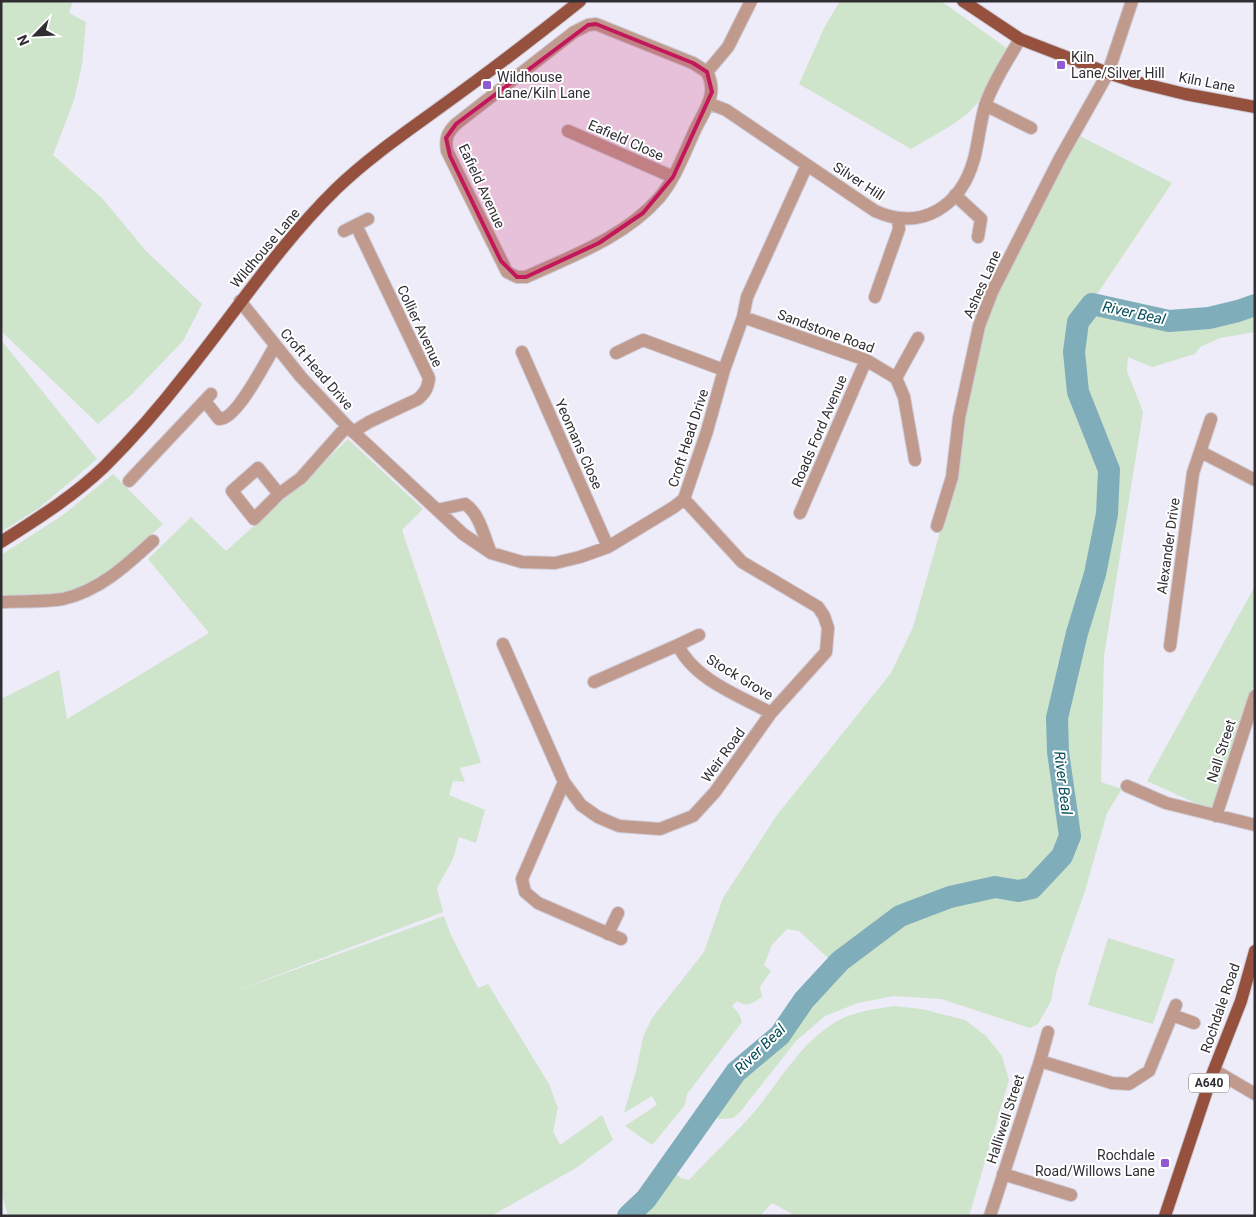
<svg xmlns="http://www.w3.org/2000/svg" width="1256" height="1217" viewBox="0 0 1256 1217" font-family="Roboto,sans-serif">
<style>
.green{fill:#cee4cb}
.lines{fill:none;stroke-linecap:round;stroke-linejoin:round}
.river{stroke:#7fadb9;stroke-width:22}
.minor-casing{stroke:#cdcad5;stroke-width:14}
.major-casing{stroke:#cdcad5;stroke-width:14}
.minor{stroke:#c19a8e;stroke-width:12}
.major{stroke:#95513d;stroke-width:12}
.marked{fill:#c2185b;fill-opacity:0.2;stroke:#c2185b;stroke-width:4;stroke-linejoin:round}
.poi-dot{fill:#915ad2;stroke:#fff;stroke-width:2}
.labels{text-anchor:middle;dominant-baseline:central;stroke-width:4;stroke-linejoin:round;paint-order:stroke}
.shield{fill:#fff;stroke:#6e6d70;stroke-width:1}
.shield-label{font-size:12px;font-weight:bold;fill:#302e33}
.poi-label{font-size:14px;fill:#302e33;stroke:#fff;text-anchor:start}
.street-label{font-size:14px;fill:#302e33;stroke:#fff}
.water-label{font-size:15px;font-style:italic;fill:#064c5a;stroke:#fff}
</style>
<rect width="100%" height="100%" fill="#efecf9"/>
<path class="green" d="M1,1H73L69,13L86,22L82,65L74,100L53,155L103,199L146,251L202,304L183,341L132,394L98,424L1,331Z
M840,1H941L1008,49C996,71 986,97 967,114C950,128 929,138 911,149L799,84L824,28Z
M1078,135L1172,183L1093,300L1081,304L1071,316L1066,340V370L1097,463L1099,496L1092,557L1057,676L1049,730L1062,828L1059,848L1046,867L1033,878L1019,883L996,881L987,882L917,900L896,907L870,930L829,959L799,931L787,929L772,945L764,965L771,971L760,987L762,997C753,1003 747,1008 737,1001L732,1006L739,1014L742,1022L687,1094L685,1105L652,1145L625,1126L657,1105L652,1096L624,1113L637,1067L643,1037L652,1018L704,952L723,898L777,815L891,673L913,627L949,500L985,318Z
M1255,309V332L1220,338L1200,347L1195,354L1152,367L1128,357L1127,371L1143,412L1104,656L1101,782L1122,789L1107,813L1085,891L1056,973L1051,1001L1038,1024L1030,1028L941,999L893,996L858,1003L825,1016L796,1041L740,1112L733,1118L719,1119L711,1110L775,1046L797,1014L840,966L900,919L961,899L998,892L1017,899L1033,897L1052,881L1072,848L1074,833L1063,750L1064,720L1083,632L1103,570L1112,515L1113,467L1083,389L1079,355L1083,327L1088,316C1115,308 1137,321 1164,324C1192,327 1229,318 1255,309Z
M1,340L97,459L39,508L1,532Z
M348,439L423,509L402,530L481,763L460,768L465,782L453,781L449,795L485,810L476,843L459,837L453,859L437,888L443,912L225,995L444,916L450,933L478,988L488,984L549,1084L558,1108L553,1131L560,1145L602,1115L613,1140L576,1168L491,1216H8L1,1192V699L59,670L67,719L209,633L148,559L191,517L226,551L298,487Z
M113,474L163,524C137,547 109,580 74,590C51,596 25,595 1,595V555L63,515Z
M1255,586V682L1213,811L1147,781Z
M1108,938L1175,959L1153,1024L1088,1005Z
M893,1006L922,1009L965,1020L986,1036L1002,1056L1009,1080L969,1216H796L772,1203L760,1216H634L650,1201L672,1171L681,1178L689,1180C710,1157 734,1135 755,1111C779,1082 799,1046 831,1025C849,1012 871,1010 893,1006Z"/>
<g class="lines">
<path class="river" d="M628,1216L646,1199L736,1072L780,1035L804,1000L840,961L900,916L950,897L995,887L1018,891L1032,888L1062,856L1070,836L1058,752L1057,718L1077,633L1095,574L1107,514L1109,470L1078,392L1074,352L1078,322L1092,304L1169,321L1209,318L1238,311L1255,305"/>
<defs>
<path id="minor" d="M707,72L693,63L596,24L588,25L574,32L456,124C447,133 445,139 447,151L507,272L517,277H526C572,256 625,237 659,198C676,178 685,151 696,128C706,108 718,93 707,72L728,47L751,1
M708,103L726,110L875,211C922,232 961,206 974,159C979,140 980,121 986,103C994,80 1008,60 1020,39
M985,105L1031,128
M568,131L673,177
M955,195L981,219L978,237
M344,231L368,219
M875,297L899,229L898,218
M240,301L301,377L347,426L463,534L491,553L522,562L555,563L580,557L608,547L674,507L684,499L707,431L724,370L743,317L747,297L807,165
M743,317L866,360L896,378
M522,352L608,547
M616,353L643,340L724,370
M896,378L904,397L915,460
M896,378L918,338
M205,401L219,419C236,421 266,361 275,346
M353,432L369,422L418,399C426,392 428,387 429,378L356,225
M1201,452L1255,480
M129,481L211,394
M279,494L258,468L232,491L254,519L279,494L301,478L347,426
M437,510L465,504C480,514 484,537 491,553
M800,513L866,360
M937,526L952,477L959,418L979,326L992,292L1059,160L1108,73L1132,1
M1,602C20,601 44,602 63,599C99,591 127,565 153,541
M503,644L564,782L581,805L598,817L619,826L660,829L693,816L715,792L771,713L826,652L828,628L824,616L818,607L742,562L684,499
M678,645L699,635
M1170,646L1193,473L1211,419
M594,682L678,645C693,679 740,696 771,713
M564,782L522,879L525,892L538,903L621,939
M1127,786L1166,803L1255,825
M1216,816L1255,696
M608,934L618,913
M1172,1015L1194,1023
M1040,1061L1112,1083L1129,1084L1149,1071L1176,1005
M1214,1070L1255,1094
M1003,1174L1071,1195
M990,1216L1040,1061L1048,1032"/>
<path id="major" d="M963,1L1020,39L1108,73L1136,82L1185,94L1255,107
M1,542C37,519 74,496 105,466C133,438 160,407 184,376C235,313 277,247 336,189C369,157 409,130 446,103C492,70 536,36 580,1
M1165,1216L1212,1075L1241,1001L1255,951"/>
</defs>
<use href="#minor" class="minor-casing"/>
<use href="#major" class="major-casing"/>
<use href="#minor" class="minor"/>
<use href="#major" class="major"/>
</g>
<path class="marked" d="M596,24L693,63L707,72L712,92L673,177L643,213L599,243L526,277H517L501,261L450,156L446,138L456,124L588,25Z"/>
<g class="poi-dot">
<rect x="1056" y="60" width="10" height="10" rx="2.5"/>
<rect x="482" y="80" width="10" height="10" rx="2.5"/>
<rect x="1160" y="1158" width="10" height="10" rx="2.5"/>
</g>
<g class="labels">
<rect class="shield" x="1189" y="1073.5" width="40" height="19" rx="4"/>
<g class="shield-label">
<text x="1209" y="1083">A640</text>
</g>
<g class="poi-label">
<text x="1071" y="57">Kiln<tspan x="1071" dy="16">Lane/Silver Hill</tspan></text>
<text x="497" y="77">Wildhouse<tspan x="497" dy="16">Lane/Kiln Lane</tspan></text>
<text x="1155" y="1155" text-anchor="end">Rochdale<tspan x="1155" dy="16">Road/Willows Lane</tspan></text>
</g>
<g class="street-label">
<text transform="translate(1207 82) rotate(11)">Kiln Lane</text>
<text transform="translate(626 140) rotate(24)">Eafield Close</text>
<text transform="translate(859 181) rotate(33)">Silver Hill</text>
<text transform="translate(482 186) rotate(65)">Eafield Avenue</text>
<text transform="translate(265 248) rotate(-50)">Wildhouse Lane</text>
<text transform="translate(982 284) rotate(-66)">Ashes Lane</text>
<text transform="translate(420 326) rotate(65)">Collier Avenue</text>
<text transform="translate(826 331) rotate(20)">Sandstone Road</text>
<text transform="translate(317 369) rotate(49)">Croft Head Drive</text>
<text transform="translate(819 431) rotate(-67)">Roads Ford Avenue</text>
<text transform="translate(688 438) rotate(-72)">Croft Head Drive</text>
<text transform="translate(579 444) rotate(66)">Yeomans Close</text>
<text transform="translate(1168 546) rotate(-82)">Alexander Drive</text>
<text transform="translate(740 677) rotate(31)">Stock Grove</text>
<text transform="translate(1221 751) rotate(-72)">Nall Street</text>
<text transform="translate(723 755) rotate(-54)">Weir Road</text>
<text transform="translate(1220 1008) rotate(-71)">Rochdale Road</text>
<text transform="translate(1005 1119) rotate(-72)">Halliwell Street</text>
</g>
<g class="water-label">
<text transform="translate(1134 313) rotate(12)">River Beal</text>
<text transform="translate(1063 783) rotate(83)">River Beal</text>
<text transform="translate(760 1049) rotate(-44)">River Beal</text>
</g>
</g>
<rect width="1256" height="1217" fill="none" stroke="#302e33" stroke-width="5"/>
<g transform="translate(35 35) rotate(246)" stroke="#ffffff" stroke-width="4" paint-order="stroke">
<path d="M0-4L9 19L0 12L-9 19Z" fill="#302e33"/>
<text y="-8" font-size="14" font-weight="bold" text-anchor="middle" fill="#302e33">N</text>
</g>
</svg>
